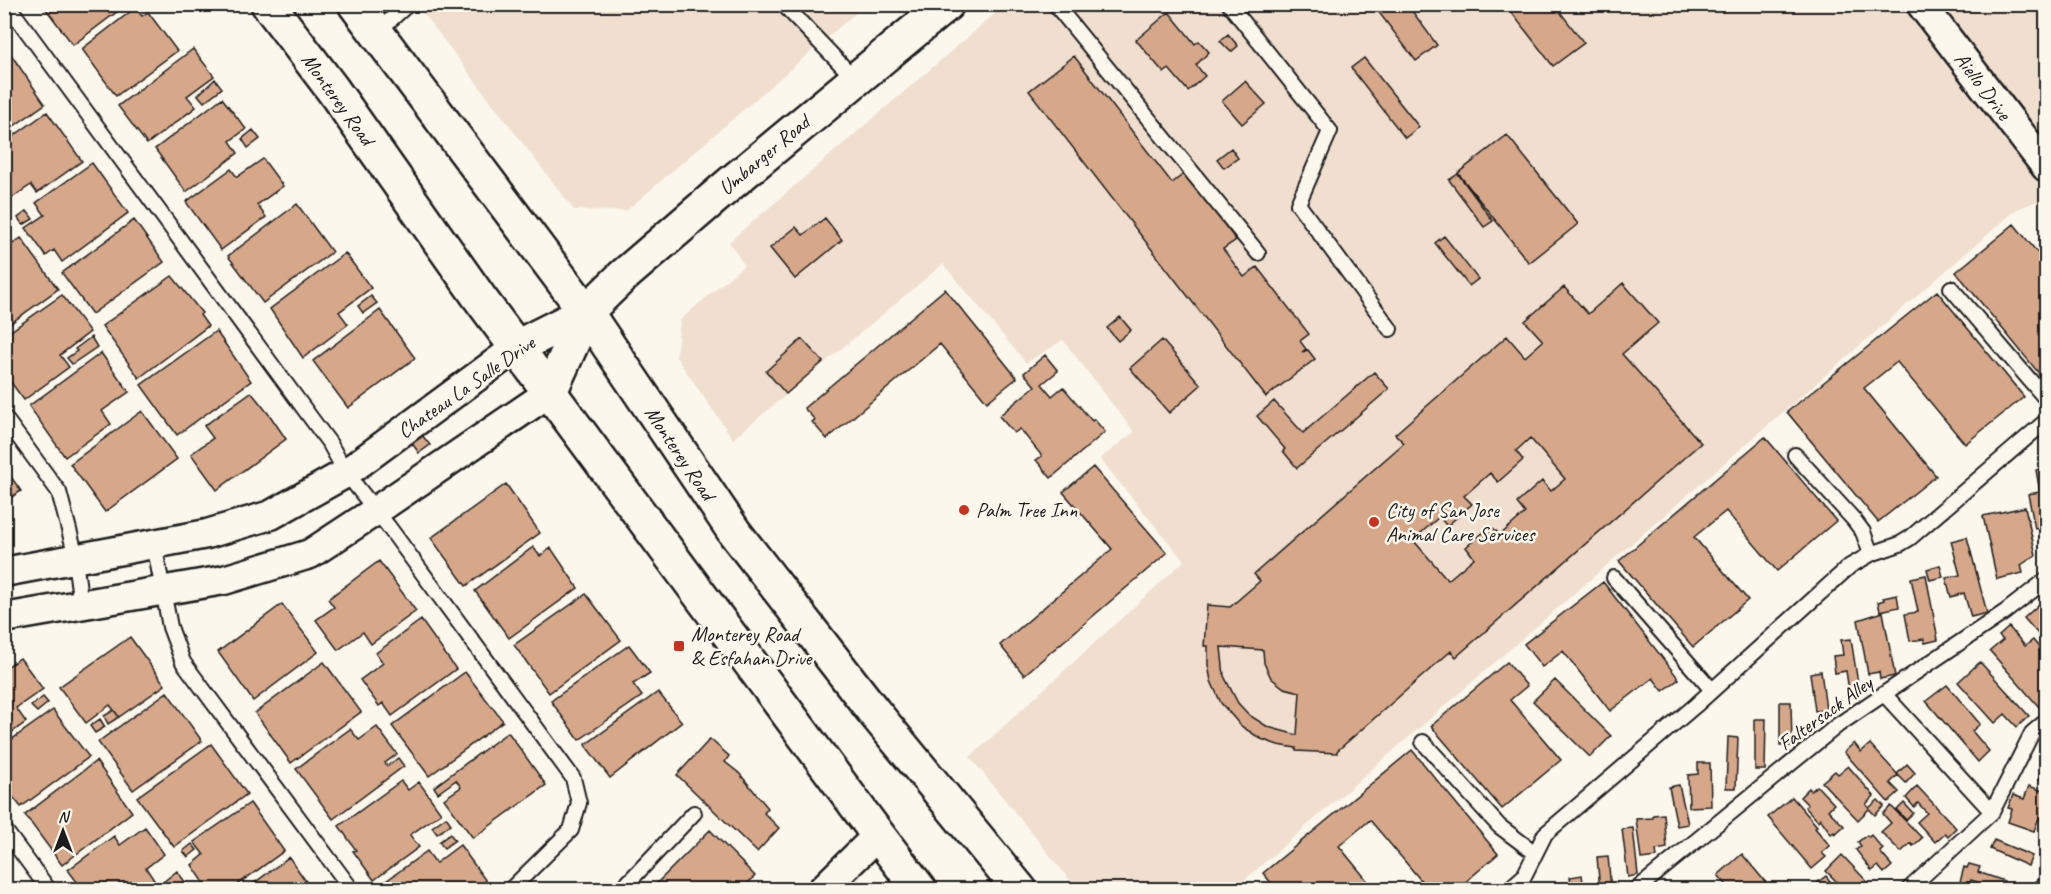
<svg xmlns="http://www.w3.org/2000/svg" width="2051" height="894" viewBox="0 0 2051 894" font-family="Caveat,sans-serif">
<style>
.built{fill:#f0dfcf}
.building{fill:#d7a78a;stroke:#1c1c1c;stroke-width:1.5;fill-rule:evenodd}
.lines{fill:none;stroke-linecap:round;stroke-linejoin:round}
.service-casing{stroke:#1c1c1c;stroke-width:18}
.minor-casing{stroke:#1c1c1c;stroke-width:33}
.tertiary-casing{stroke:#1c1c1c;stroke-width:38}
.primary-casing{stroke:#1c1c1c;stroke-width:38}
.service{stroke:#fbf7ec;stroke-width:14}
.minor{stroke:#fbf7ec;stroke-width:28}
.tertiary{stroke:#fbf7ec;stroke-width:33}
.primary{stroke:#fbf7ec;stroke-width:33}
.poi-dot{fill:#c8321e;stroke:#fbf7ec;stroke-width:2}
.labels{text-anchor:middle;dominant-baseline:central;stroke-width:5;stroke-linejoin:round;paint-order:stroke}
.street-label{font-size:21px;fill:#1c1c1c;stroke:#fbf7ec}
.poi-label{font-size:21px;fill:#1c1c1c;stroke:#fbf7ec;text-anchor:start}
</style>
<rect width="100%" height="100%" fill="#fbf7ec"/>
<filter id="ink" filterUnits="userSpaceOnUse"><feTurbulence type="fractalNoise" baseFrequency=".0167" numOctaves="2"/><feDisplacementMap in="SourceGraphic" scale="12" xChannelSelector="R" yChannelSelector="G"/><feConvolveMatrix kernelMatrix="1 2 1 2 8 2 1 2 1" color-interpolation-filters="sRGB"/></filter>
<g filter="url(#ink)">
<path class="built" d="M417,5H865L626,211L574,210Z
M1005,5H2046V198L2017,209L1234,889H1077L970,757L1184,561L1100,459L1134,432L1063,340L1026,363L943,264L733,439L676,357L680,320L744,265L729,242Z"/>
<path class="building" d="M113,4L118,11L73,45L43,5Z
M1377,4H1407L1437,45L1416,61L1374,6Z
M1505,4H1554L1584,43L1553,66Z
M135,8L142,16L148,12L177,51L116,96L82,49Z
M1169,12L1195,44L1199,41L1209,52L1196,65L1205,76L1188,91L1169,69L1164,73L1136,40Z
M1228,34L1238,46L1231,52L1220,41Z
M193,49L214,76L187,96L196,107L147,144L118,106Z
M10,53L45,104L4,133V57Z
M1074,56L1172,183L1185,173L1236,240L1223,249L1244,277L1257,267L1309,334L1300,341L1306,349L1302,352L1308,350L1315,359L1266,397L1029,91Z
M1364,58L1419,127L1405,138L1351,68Z
M215,79L222,88L204,102L198,95Z
M1245,81L1266,104L1242,124L1222,101Z
M222,98L246,129L230,141L238,153L186,192L155,149Z
M47,112L82,161L37,193L31,185L10,199L4,192V161L8,159L4,155V143Z
M253,130L260,139L248,148L242,139Z
M1507,135L1578,224L1529,263L1458,173Z
M1231,148L1238,158L1224,168L1217,159Z
M263,159L283,186L257,205L266,217L221,250L186,202L231,169L237,177Z
M92,163L128,213L62,262L54,250L46,256L26,228L45,215L36,203Z
M1458,174L1493,221L1484,227L1449,180Z
M297,204L332,252L263,303L228,256Z
M27,211L33,219L23,225L18,218Z
M825,218L842,240L795,279L770,248L796,227L803,235Z
M134,220L164,262L92,314L62,273Z
M2014,224L2046,263V382L1956,272Z
M4,230L11,238L4,243Z
M1444,236L1478,279L1469,286L1435,243Z
M21,238L58,289L4,328V250Z
M345,253L371,288L339,312L348,324L303,358L270,309Z
M172,276L202,313L200,315L208,326L139,378L102,326Z
M1623,283L1658,323L1622,354L1701,443L1456,657L1451,651L1337,751V753L1296,751V748L1278,745L1261,739L1241,726L1221,703L1211,681L1208,665V646H1204L1207,605L1230,607L1260,581L1254,574L1404,443L1395,434L1507,336L1525,357L1543,341L1525,321L1564,287L1588,314ZM1530,438L1565,479L1551,491L1542,481L1517,503L1525,513L1500,535L1491,526L1466,547L1474,558L1448,580L1413,540L1439,517L1447,526L1472,504L1464,496L1490,473L1498,482L1523,460L1516,451ZM1221,647L1263,650L1264,663L1271,678L1284,688L1300,692L1297,735L1268,727L1249,715L1238,703L1224,676Z
M945,289L1017,378L987,402L940,344L827,439L812,422L815,420L804,408Z
M1937,291L2024,397L1965,444L1897,362L1864,388L1936,476L1878,522L1787,412Z
M62,295L90,332L60,355L69,367L24,400L4,373V336Z
M371,296L377,303L363,313L358,306Z
M380,310L415,358L348,408L313,361Z
M1120,317L1131,330L1118,341L1107,328Z
M216,331L251,381L177,435L141,385Z
M91,337L97,347L72,364L67,358L77,351L75,349Z
M802,339L823,362L786,394L766,371Z
M1162,340L1201,385L1169,413L1130,368Z
M101,353L129,392L102,411L111,424L65,457L29,406Z
M1045,355L1058,371L1042,384L1052,396L1063,387L1092,421L1094,419L1105,432L1051,478L1036,460L1042,456L1020,429L1014,433L999,416L1035,386L1024,373Z
M1374,372L1389,389L1297,468L1283,451L1285,449L1257,416L1274,401L1303,433Z
M251,392L271,417L286,439L217,490L191,454L213,438L204,426Z
M142,411L177,459L105,512L70,464Z
M422,435L430,445L419,453L411,442Z
M1765,437L1836,521L1777,571L1726,511L1694,537L1748,600L1693,647L1619,561Z
M4,467L21,491L4,502Z
M1093,467L1167,553L1024,675L1000,645L1112,549L1063,492Z
M2046,468V527L2035,529L2028,494L2040,492L2036,470Z
M506,484L540,533L466,586L431,538Z
M2025,507L2036,555L2021,565L2023,573L1997,579L1983,516Z
M1967,537L1987,613L1971,617L1964,593L1951,597L1946,578L1960,575L1951,541Z
M533,547L540,556L551,548L578,588L509,638L475,591Z
M379,561L416,611L371,644L363,632L338,650L316,620L334,607L328,599Z
M1940,565L1943,577L1930,580L1927,569Z
M1926,575L1938,640L1925,643L1924,639L1910,641L1905,614L1918,612L1911,578Z
M1603,582L1679,679L1663,691L1653,678L1610,711L1563,651L1542,667L1524,644Z
M586,594L621,640L549,693L514,645Z
M1897,595L1899,607L1880,611L1878,602L1884,600L1883,598Z
M2046,598V643L2024,618Z
M282,604L318,652L253,701L218,652Z
M1883,612L1895,676L1880,679L1879,672L1868,674L1858,620Z
M421,620L456,669L392,716L383,703L379,706L360,680L383,663L376,653Z
M2009,627L2025,646L2033,640L2046,656V701L2039,707L1990,651L2003,640L1999,636Z
M130,637L165,685L119,717L110,705L86,723L59,687Z
M1851,639L1859,690L1849,691L1846,671L1835,673L1833,656L1843,655L1841,640Z
M629,645L650,673L633,684L642,696L579,740L551,701Z
M20,658L43,689L16,708L26,722L4,738V669Z
M324,662L361,712L291,763L255,713Z
M1507,662L1527,686L1510,700L1561,760L1502,809L1431,726Z
M1980,662L2029,716L2017,727L2005,714L1995,723L1958,682Z
M1821,671L1826,710L1815,711L1810,673Z
M465,672L503,721L429,776L392,726Z
M1555,680L1611,736L1590,757L1533,701Z
M1947,685L1980,724L1972,731L1989,751L1978,762L1926,701Z
M167,692L202,741L133,790L98,742Z
M658,692L682,722L610,778L585,745Z
M43,697L48,703L37,712L31,706Z
M1780,702H1791L1792,746H1780Z
M53,710L89,757L21,807L4,786V745Z
M114,710L119,717L108,724L104,716Z
M100,719L105,727L95,733L90,726Z
M1755,719H1766L1765,770H1755Z
M377,727L397,754L385,763L387,766L398,758L404,766L333,819L296,769L350,729L359,740Z
M508,732L546,785L473,838L444,799L461,787L456,780L438,793L434,787Z
M1728,737L1738,738L1736,788H1726Z
M710,739L729,756L725,762L739,773L768,808L764,813L779,828L757,852L677,775Z
M1854,743L1861,752L1870,744L1898,775L1890,783L1899,792L1888,802L1844,752Z
M211,744L247,794L174,847L137,797Z
M1412,750L1498,854L1456,890H1429L1370,820L1339,846L1375,890H1277L1263,873Z
M2046,753V782L2039,779Z
M96,761L132,812L62,865L25,815Z
M1698,763H1710L1711,806L1689,807L1688,775L1698,774Z
M1907,764L1915,773L1906,783L1897,774Z
M1848,766L1874,796L1866,804L1869,808L1878,800L1884,806L1875,815L1869,809L1858,820L1822,782L1835,771L1838,774Z
M401,781L408,790L419,782L441,813L410,835L419,847L374,880L353,851L356,850L339,826Z
M1679,785L1688,824L1677,826L1669,787Z
M1817,786L1834,804L1828,810L1844,826L1835,834L1834,832L1831,834L1820,818L1818,821L1805,807L1808,805L1800,797L1809,788L1811,791Z
M1917,786L1956,828L1948,836L1945,833L1935,842L1917,822L1927,813L1918,803L1914,807L1906,798Z
M2029,786L2046,792V821L2039,818L2034,831L2008,822L2012,809L2008,808L2013,795L2024,799Z
M1792,797L1817,826L1815,828L1830,846L1822,853L1826,857L1812,869L1768,817Z
M250,803L284,851L230,890H209L192,865L204,855L194,842Z
M1904,803L1913,813L1906,820L1897,810Z
M1891,806L1922,838L1913,846L1911,843L1901,852L1881,832L1891,823L1883,814Z
M1664,814L1667,848L1656,850L1657,857L1641,859L1636,819L1653,818V815Z
M446,817L451,824L437,834L432,827Z
M145,827L164,854L146,868L154,880L141,890H83L68,870L114,836L120,845Z
M1633,828L1638,875L1628,877L1622,829Z
M710,830L755,876L741,890H650Z
M450,834L455,840L444,848L439,842Z
M1867,835L1869,837L1871,835L1883,849L1880,852L1892,866L1884,873L1878,866L1872,871L1856,850L1861,846L1858,842Z
M1994,840L2032,856L2028,866L1990,849Z
M192,844L197,850L188,857L183,851Z
M460,845L486,881L474,890H386L382,884L427,851L436,863Z
M1742,854L1772,890H1731L1718,875Z
M1842,855L1875,890H1840L1837,886L1839,884L1826,871Z
M1608,856L1611,890H1600L1597,857Z
M289,857L312,890H245Z
M1969,864L1980,867L1978,872L2004,881L2001,890L1971,880L1969,885L1960,882L1964,867L1967,868Z
M177,871L191,890H153Z
M1582,875L1584,890H1572L1570,877Z
M1826,876L1837,890H1824L1818,882Z"/>
<g class="lines">
<defs>
<path id="service" d="M7,4L330,444L346,473L388,526L573,778L579,803L571,830L510,890
M783,4L855,79
M1055,4L1258,253
M1229,4L1330,131L1298,204L1390,329
M377,32L408,4
M1951,288L2046,399
M4,417L59,492L73,545L81,605
M1795,455L1854,520L1863,532L1871,554
M154,544L170,627L183,662L352,890
M1614,578L1712,690
M1885,695L1992,812L1908,890
M1423,742L1499,826L1535,853
M1992,812L2032,733L2046,721
M4,829L49,890
M621,890L694,813
M1508,890L1524,876L1545,834L1696,705L1850,566L1871,554L1900,544L1910,538L2046,421
M1636,890L1838,725L2005,612L2046,580
M2039,890L2046,883"/>
<path id="minor" d="M1921,4L2046,167
M4,572L207,534L271,515L346,473L517,347
M4,618L224,580L310,554L377,510L550,392
M822,890L878,835"/>
<path id="tertiary" d="M517,347L586,312L622,277L730,184L947,4
M550,392L586,312"/>
<path id="primary" d="M268,4L333,90L479,297L878,835L920,890
M355,4L586,312L735,533L874,712L1020,890"/>
</defs>
<use href="#service" class="service-casing"/>
<use href="#minor" class="minor-casing"/>
<use href="#tertiary" class="tertiary-casing"/>
<use href="#primary" class="primary-casing"/>
<use href="#service" class="service"/>
<use href="#minor" class="minor"/>
<use href="#tertiary" class="tertiary"/>
<use href="#primary" class="primary"/>
</g>
</g>
<g class="poi-dot">
<circle cx="964" cy="510" r="6"/>
<circle cx="1374" cy="522" r="6"/>
<rect x="673" y="640" width="12" height="12" rx="3"/>
</g>
<g class="labels">
<g class="street-label">
<text transform="translate(1983 86) rotate(53)">Aiello Drive</text>
<text transform="translate(338 99) rotate(54)">Monterey Road</text>
<text transform="translate(764 155) rotate(-40)">Umbarger Road</text>
<text transform="translate(466 387) rotate(-35)">Chateau La Salle Drive</text>
<text transform="translate(680 453) rotate(56)">Monterey Road</text>
<text transform="translate(1825 713) rotate(-36)">Faltersack Alley</text>
</g>
<g class="poi-label">
<text x="976" y="510">Palm Tree Inn</text>
<text x="1386" y="510">City of San Jose<tspan x="1386" dy="24">Animal Care Services</tspan></text>
<text x="691" y="634">Monterey Road<tspan x="691" dy="24">&amp; Esfahan Drive</tspan></text>
</g>
</g>
<rect width="2051" height="894" fill="none" stroke="#fbf7ec" stroke-width="24"/>
<rect x="12" y="12" width="2027" height="870" fill="none" stroke="#1c1c1c" stroke-width="2" filter="url(#ink)"/>
<g transform="translate(63 831)" stroke="#fbf7ec" stroke-width="4.5" paint-order="stroke">
<path d="M0-4.5L10 22L0 15L-10 22Z" fill="#1c1c1c"/>
<text y="-9" font-size="16" font-weight="bold" text-anchor="middle" fill="#1c1c1c">N</text>
</g>
</svg>
